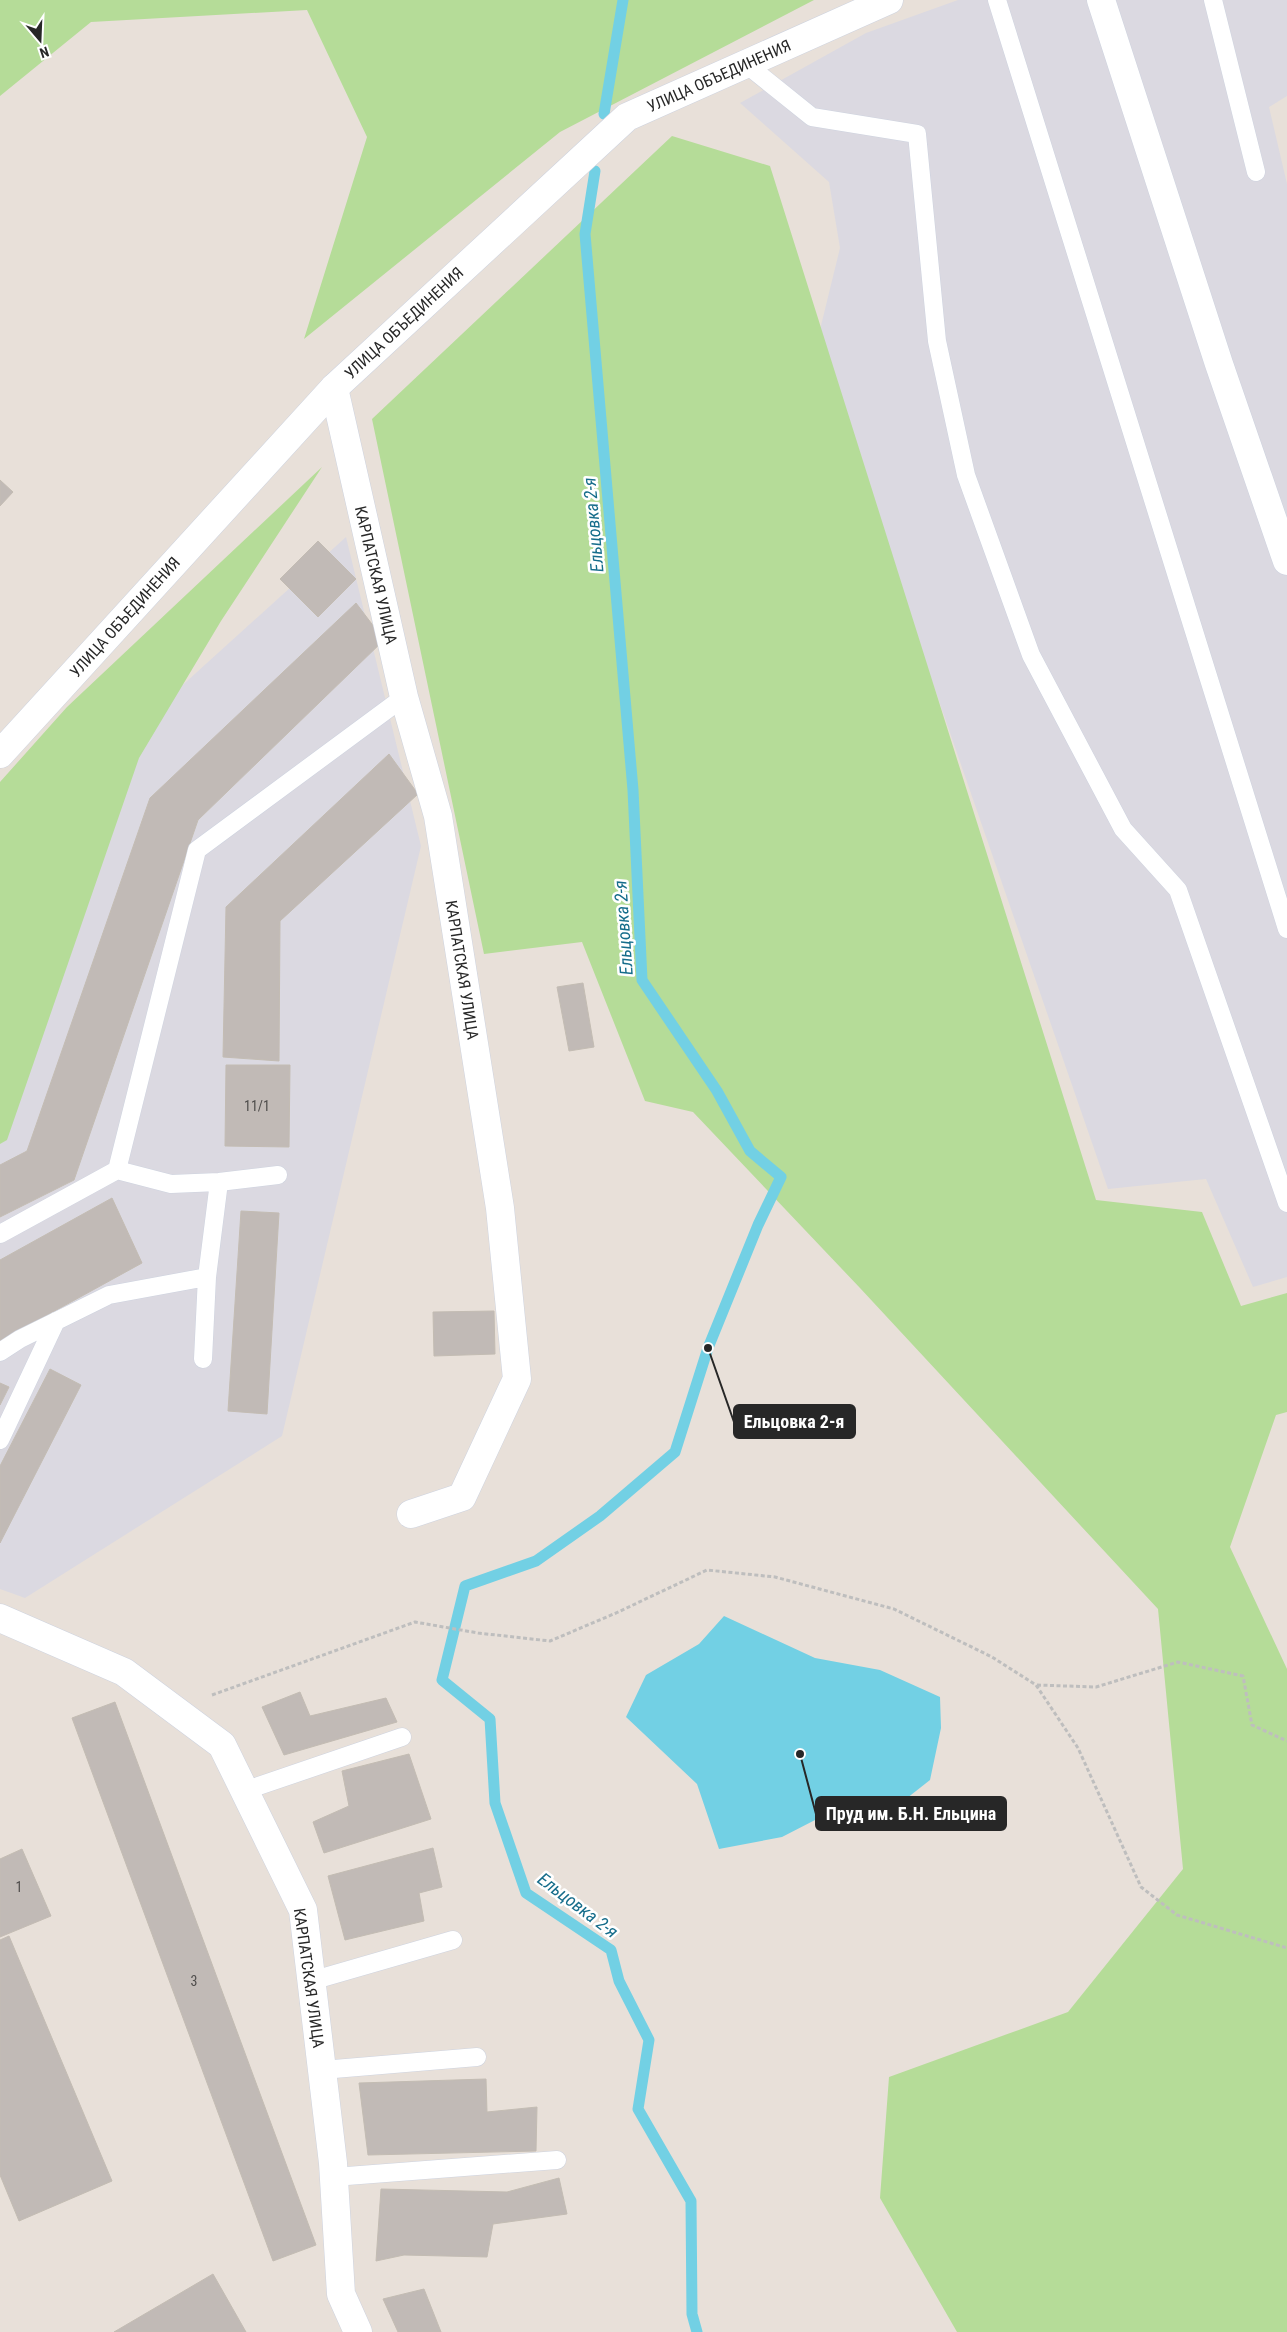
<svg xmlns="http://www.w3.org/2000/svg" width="1287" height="2332" viewBox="0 0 1287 2332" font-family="'Roboto Condensed',sans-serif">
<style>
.industrial{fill:#dbd9e1}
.green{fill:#b5dc98}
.water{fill:#72d0e4}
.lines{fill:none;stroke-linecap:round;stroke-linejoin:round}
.stream{stroke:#72d0e4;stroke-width:11}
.building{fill:#c1bab6;stroke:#c3bcb3}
.service-casing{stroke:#ced3df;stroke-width:19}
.minor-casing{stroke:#ced3df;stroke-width:29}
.secondary-casing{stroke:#ced3df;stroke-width:29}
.path{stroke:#bebebe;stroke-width:3;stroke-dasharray:4 2.5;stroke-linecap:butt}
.service{stroke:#fff;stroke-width:18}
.minor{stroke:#fff;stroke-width:28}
.secondary{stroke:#fff;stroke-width:28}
.labels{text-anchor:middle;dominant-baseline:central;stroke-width:5;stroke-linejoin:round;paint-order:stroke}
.number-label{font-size:14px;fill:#4e4c4b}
.street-label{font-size:16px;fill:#272727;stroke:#fff}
.water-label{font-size:18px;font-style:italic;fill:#166d8b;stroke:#fff}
.leader{fill:none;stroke:#272727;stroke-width:2}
.callout-dot{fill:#272727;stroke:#fff;stroke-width:2}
.callout{fill:#272727;stroke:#272727;stroke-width:2}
.callout-label{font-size:18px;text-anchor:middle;font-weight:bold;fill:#fff}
</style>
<rect width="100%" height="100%" fill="#e8e0d9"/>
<path class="industrial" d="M958,0H1287V96L1269,107L1287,184V1277L1253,1287L1206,1179L1108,1189L816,346L840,248L829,182L740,103L866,33Z
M346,537L421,846L282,1436L25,1598L0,1589V1114L143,721Z"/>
<path class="green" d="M0,0H814L560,132L304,339L367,137L307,10L91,22L0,96Z
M672,136L770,166L1096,1200L1202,1212L1241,1306L1287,1293V1412L1276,1415L1230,1547L1287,1669V2332H957L880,2198L889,2077L1068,2012L1183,1869L1158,1609L860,1288L693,1112L645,1101L582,942L484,954L372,419Z
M322,467L221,621L139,758L7,1140L0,1144V782L67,707Z"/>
<path class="water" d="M724,1616L815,1658L880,1670L940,1697L941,1728L930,1780L888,1813L817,1819L782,1837L719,1849L697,1784L626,1717L646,1675L699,1644Z"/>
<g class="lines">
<path class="stream" d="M604,114L623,0
M595,171L585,234L633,790L642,980L717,1091L750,1151L781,1177L758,1225L708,1348L675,1452L600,1516L536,1561L465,1586L442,1680L490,1719L495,1803L526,1893L611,1950L619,1981L649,2040L638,2109L691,2201L692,2314L697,2332"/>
</g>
<path class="building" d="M0,480L13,492L0,506Z
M318,541L356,579L318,617L280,579Z
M356,603L384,640L198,820L74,1180L0,1217V1165L27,1151L150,798Z
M389,754L418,794L280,921L279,1061L223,1057L226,907Z
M583,983L594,1047L569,1051L557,987Z
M226,1065H290L289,1147L225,1146Z
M112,1198L142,1263L0,1341V1260Z
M241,1211L279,1213L267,1414L228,1411Z
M494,1311L495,1354L434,1356L433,1312Z
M50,1369L81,1385L0,1543V1466Z
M0,1383L9,1387L0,1405Z
M300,1692L310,1716L386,1698L397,1722L284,1755L262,1707Z
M115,1702L316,2245L273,2261L72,1718Z
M409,1754L431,1819L324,1853L313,1822L349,1806L342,1771Z
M433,1848L442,1887L419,1893L424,1921L345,1940L328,1876Z
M22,1849L51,1916L0,1937V1859Z
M9,1936L112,2181L19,2221L0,2175V1940Z
M486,2079L487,2112L537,2107L536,2151L368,2155L359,2083Z
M559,2178L567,2214L493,2224L487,2257L404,2255L376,2261L381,2189L507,2192Z
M213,2274L246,2332H114Z
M424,2289L441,2332H398L383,2299Z"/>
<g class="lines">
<defs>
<path id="service" d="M997,0L1287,929
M1213,0L1256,172
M746,64L812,117L917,134L937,341L966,475L1031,655L1123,829L1178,890L1287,1203
M117,1170L171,1184L219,1182L278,1175
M0,1234L117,1170L197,850L404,697
M0,1352L20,1339L109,1295L207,1277
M203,1359L207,1277L219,1182
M0,1440L56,1321
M244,1791L402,1737
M311,1981L453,1940
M322,2070L477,2057
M334,2177L557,2160"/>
<path id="minor" d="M1101,0L1219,364L1287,561
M334,388L404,697L438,816L500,1208L517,1379L462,1497L411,1514
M0,1618L124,1672L222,1745L303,1910L333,2163L341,2294L358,2332"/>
<path id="secondary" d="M0,754L334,388L627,117L889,0"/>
</defs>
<use href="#service" class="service-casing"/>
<use href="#minor" class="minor-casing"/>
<use href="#secondary" class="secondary-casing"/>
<path class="path" d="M1037,1685L1096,1687L1178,1662L1243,1676L1252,1725L1287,1741
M212,1695L415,1622L478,1633L550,1641L616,1613L707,1570L775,1577L894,1609L992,1657L1036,1685L1078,1748L1141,1887L1177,1915L1287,1948"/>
<use href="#service" class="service"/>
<use href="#minor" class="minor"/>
<use href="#secondary" class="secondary"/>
</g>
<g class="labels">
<g class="number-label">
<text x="257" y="1106">11/1</text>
<text x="19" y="1887">1</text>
<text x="194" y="1981">3</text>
</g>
<g class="street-label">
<text transform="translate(719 76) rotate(-24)">УЛИЦА ОБЪЕДИНЕНИЯ</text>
<text transform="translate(404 323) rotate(-43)">УЛИЦА ОБЪЕДИНЕНИЯ</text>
<text transform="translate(376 575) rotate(77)">КАРПАТСКАЯ УЛИЦА</text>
<text transform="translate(125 617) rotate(-48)">УЛИЦА ОБЪЕДИНЕНИЯ</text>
<text transform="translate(462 970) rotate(81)">КАРПАТСКАЯ УЛИЦА</text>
<text transform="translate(309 1978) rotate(82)">КАРПАТСКАЯ УЛИЦА</text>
</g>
<g class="water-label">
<text transform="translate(593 525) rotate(-95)">Ельцовка 2-я</text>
<text transform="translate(623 928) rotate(-94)">Ельцовка 2-я</text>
<text transform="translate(578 1905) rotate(37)">Ельцовка 2-я</text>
</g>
</g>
<path class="leader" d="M708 1348L734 1422M800 1754L816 1814"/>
<g class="callout-dot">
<circle cx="708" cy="1348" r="5"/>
<circle cx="800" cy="1754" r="5"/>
</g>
<g class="callout">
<rect x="734" y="1405" width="121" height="33" rx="5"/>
<rect x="816" y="1797" width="190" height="33" rx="5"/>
</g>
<g class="callout-label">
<text x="794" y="1428">Ельцовка 2-я</text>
<text x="911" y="1820">Пруд им. Б.Н. Ельцина</text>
</g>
<g transform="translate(40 40) rotate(161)" stroke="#ffffff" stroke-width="4" paint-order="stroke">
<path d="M0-4L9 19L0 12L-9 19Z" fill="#272727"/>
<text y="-8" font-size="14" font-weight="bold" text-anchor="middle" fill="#272727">N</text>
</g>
</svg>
